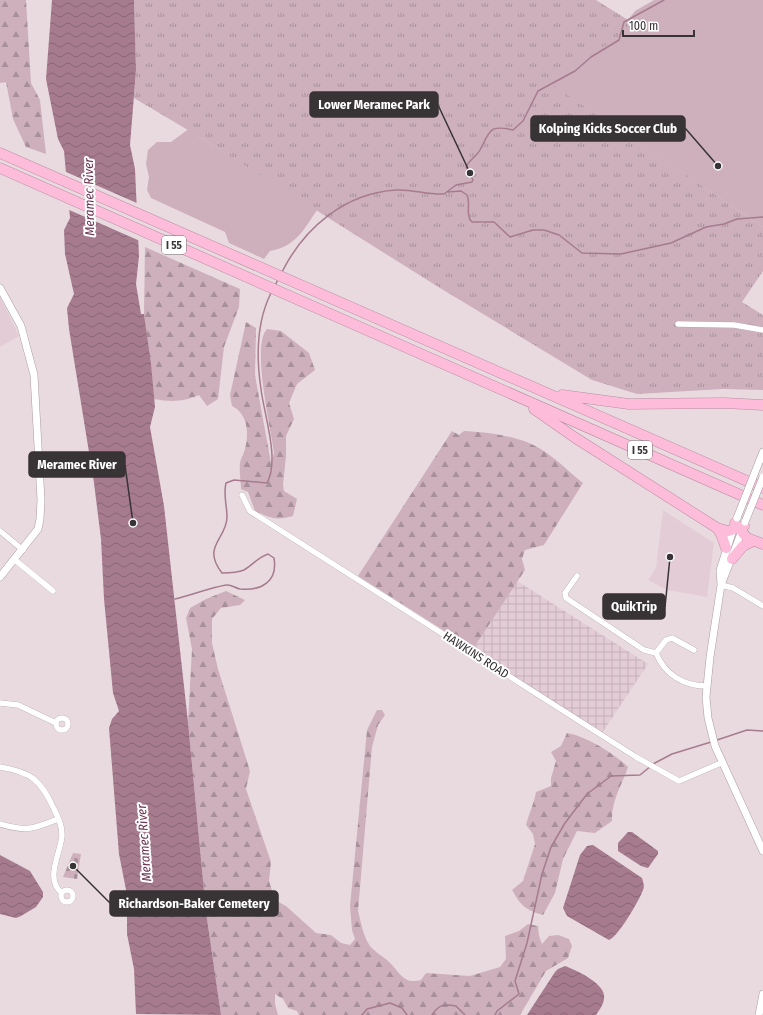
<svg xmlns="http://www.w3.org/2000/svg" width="763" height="1015" viewBox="0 0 763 1015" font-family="'Fira Sans Condensed',sans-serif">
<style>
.built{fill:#e3ccd6}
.industrial{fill:url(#industrial-grid)}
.green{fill:#cdb0bc}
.forest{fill:url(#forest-firs)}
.cemetery{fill:url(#cemetery-stones)}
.park{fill:url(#park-tufts)}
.water{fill:url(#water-waves)}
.pier{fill:#e9dae0}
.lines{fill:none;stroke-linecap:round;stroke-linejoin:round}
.stream{stroke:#a67b8e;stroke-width:1.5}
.minor-casing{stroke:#aa9ca2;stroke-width:6}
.tertiary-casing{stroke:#aa9ca2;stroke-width:8}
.secondary-casing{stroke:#aa9ca2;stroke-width:8}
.motorway-casing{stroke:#b88da0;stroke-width:11}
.minor{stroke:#fff;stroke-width:5.5}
.tertiary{stroke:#fff;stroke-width:7}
.secondary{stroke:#fff;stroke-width:7}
.motorway{stroke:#fdbdda;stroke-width:10}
.secondary-bridge-casing{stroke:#aa9ca2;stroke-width:8;stroke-linecap:butt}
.secondary-bridge{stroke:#fff;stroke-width:7}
.labels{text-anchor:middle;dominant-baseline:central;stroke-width:4;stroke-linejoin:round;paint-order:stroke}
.shield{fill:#fff;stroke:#747072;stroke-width:1}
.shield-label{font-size:11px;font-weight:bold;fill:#383335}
.street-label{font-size:12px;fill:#383335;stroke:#fff}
.water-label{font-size:13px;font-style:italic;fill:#6c3350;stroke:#fff}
.leader{fill:none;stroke:#383335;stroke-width:1.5}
.callout-dot{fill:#383335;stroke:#fff;stroke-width:1.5}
.callout{fill:#383335;stroke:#383335;stroke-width:1.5}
.callout-label{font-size:13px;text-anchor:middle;font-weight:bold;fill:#fff}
</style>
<defs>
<pattern id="industrial-grid" width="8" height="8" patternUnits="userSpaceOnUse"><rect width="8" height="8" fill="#e3ccd6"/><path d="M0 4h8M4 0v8" fill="none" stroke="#c4b0b8"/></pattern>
<pattern id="forest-firs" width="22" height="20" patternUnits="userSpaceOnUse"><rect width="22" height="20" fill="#cdb0bc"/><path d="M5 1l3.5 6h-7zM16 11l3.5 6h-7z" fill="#a7909a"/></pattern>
<pattern id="cemetery-stones" width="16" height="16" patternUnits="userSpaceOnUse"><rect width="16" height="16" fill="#cdb0bc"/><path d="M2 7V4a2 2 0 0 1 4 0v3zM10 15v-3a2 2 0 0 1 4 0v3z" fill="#a7909a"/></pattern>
<pattern id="park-tufts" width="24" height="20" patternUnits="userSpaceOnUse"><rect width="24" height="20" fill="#cdb0bc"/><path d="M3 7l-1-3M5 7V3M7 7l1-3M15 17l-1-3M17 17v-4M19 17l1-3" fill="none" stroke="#a7909a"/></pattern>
<pattern id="water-waves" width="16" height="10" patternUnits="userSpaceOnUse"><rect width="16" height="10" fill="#a67b8e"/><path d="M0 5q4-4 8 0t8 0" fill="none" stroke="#886575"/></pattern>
</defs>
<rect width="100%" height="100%" fill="#e9dae0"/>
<path class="built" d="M0,297L19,336L0,347Z
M663,510L714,543L707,597L667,590L648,580L656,568Z"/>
<path class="industrial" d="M517,581L648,664L602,733L473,649Z"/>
<path class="green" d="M654,0H763V227L546,81L628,20L635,11Z
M190,128L198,136L317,210C303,231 296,246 270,251L264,259L229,243L225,232L151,198L147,190L149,177L146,164L148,150L157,142H171Z"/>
<path class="forest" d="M0,0H26L31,83L40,100L46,154L26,147L13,119L6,82L0,83Z
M145,247L240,289L239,307L224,347L218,399L207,406L199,395C183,402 171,402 154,399L144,314Z
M246,322L256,328L255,375L271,463L274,453C271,429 251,345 267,329L281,331L309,353L315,370L297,384L289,403L294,419L286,436V456L283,485L284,491L297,499L293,516C275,521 271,518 255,511L248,492L241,489C241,481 239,472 240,464C240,459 244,454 245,449C249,433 248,414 232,406L230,395Z
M452,431L459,435L464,431C486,432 520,436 539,448C555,457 569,472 583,483L544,545L525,550L522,559L525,570L473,649L358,576Z
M226,591L245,600L240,605L221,608L212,619V643L218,669L250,771L246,789L271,862L269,881L275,900L286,906L316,933L331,935L341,943L350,945L355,939L352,930L350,906L367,730L377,710H382L385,715L378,725L372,747L358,911C361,922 363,936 370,946C375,952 384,957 389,962C400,972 403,985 421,980L426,973L470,976L500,967L506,959L505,936L519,931L528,924L538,926L539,936L542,944L549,936L558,935L569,939L572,946L568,958L546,971L520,1015H299L297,1011L288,1008L283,999L275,994V1004L278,1015H221L206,912L188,722L192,649L186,618L190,608L206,599Z
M567,733C586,736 615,754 628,767C622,785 611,801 612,821L595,833L577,831L563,859L555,893L543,915C526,910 521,906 512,890L523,881L535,844L533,834L526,825C529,813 534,804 536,792L551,786V778L556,761L551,752L561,746Z"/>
<path class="cemetery" d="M73,853L81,854L77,879L63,877Z"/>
<path class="park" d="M134,0H596L628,20V32L547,81L763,227V271L742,302L763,315V390L723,389L637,394L592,380L440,288L198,136L134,98L136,70Z"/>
<path class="water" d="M52,0H134L136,70L130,145L135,169L139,256L136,284L141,314H144L151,364L155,407L150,427L164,506L188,722L206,912L221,1015L136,1014L134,969L127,934V895L119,854L109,728L112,719L119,711L113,693L104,599L101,539L94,483L69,329L67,308L74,294L65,254L64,230L70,218L64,151L58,139L46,79Z
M628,832H632L658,851V854L648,868L641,866L618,851V843Z
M593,845L642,878C643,882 645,886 643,890C639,901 618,937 609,940L567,916L563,908L580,855L587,846Z
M0,855L30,871L43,892V897L36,907L21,916L16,918L0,914Z
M565,966C576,970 603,983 604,995C605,1003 600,1009 596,1015H527L555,972L558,969Z"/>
<path class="pier" d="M64,171L139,204L140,241L67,209Z"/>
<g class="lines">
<path class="stream" d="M448,192L461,191L467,195C471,203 465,216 472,222H494L510,237L533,230H544L559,235L582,253L621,254L671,243L706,227L724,224L737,219L763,217
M282,272C304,228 345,193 396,190C412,189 428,195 444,194L456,185L472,182L473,180L466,167C469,160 476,157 480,150C490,132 488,124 513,130L523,121L538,91L575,71L591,57L619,40L624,22L664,0
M275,286L278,279
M175,599C192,595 209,588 226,585C231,584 235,588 240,589C262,591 278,581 274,558L268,554C257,558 254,564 244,570C237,573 229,573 222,573C201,546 227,539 227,517C227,505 223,495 226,483L234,480L267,483C280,459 264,415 261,389C256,356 256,323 271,293
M717,740L747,730L763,731
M653,764L672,754L711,742
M362,1015L367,1009L390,1003L402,1008L407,1015
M432,1015C439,1004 444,1004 456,1006L465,1015
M495,1015L497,1011L519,994L515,981L527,943L542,874L551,847L565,823L587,794L611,776L640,775L651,766"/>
<defs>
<path id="minor" d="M678,324L734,325L763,330
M242,495L250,511L636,757L679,781L721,763
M0,531L23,550
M15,560L53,591
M577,576L565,593L566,598L644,650L656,653L666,640L672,638L694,650
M721,585L733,588L763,606
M656,653C665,675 684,686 707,686
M0,703L18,705L56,723
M56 724a6 6 0 1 1 12 0a6 6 0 1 1-12 0Z
M0,767C31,772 41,780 54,809C58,817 62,825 62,835C61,853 44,879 62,893
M0,824C27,832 33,829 58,819
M61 896a6 6 0 1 1 12 0a6 6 0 1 1-12 0Z"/>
<path id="tertiary" d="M0,288L21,326L34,375L41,500L40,519L38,529L0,577"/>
<path id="secondary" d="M759,462L763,452
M743,528L721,585L710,657L706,697L708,718L715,746L763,851
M721,584L720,570L734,527
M759,1015L763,994"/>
<path id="motorway" d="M0,153L763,488
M0,168L763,505
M562,395L629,404L724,403L763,405
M534,409L574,437L717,528L728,531L744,526
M735,523L747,538L763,544
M717,528L721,534L726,548
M732,559L743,546L753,541"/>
</defs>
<use href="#minor" class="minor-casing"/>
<use href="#tertiary" class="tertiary-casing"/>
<use href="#secondary" class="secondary-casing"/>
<use href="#motorway" class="motorway-casing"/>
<use href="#minor" class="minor"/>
<use href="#tertiary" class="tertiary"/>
<use href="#secondary" class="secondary"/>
<use href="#motorway" class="motorway"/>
<defs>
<path id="secondary-bridge" d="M737,518L759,462
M745,522L763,477"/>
</defs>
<use href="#secondary-bridge" class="secondary-bridge-casing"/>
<use href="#secondary-bridge" class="secondary-bridge"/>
</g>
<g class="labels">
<g class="shield">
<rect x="162" y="236" width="24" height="18" rx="3"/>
<rect x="628" y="441" width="24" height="18" rx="3"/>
</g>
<g class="shield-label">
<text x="174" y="245">I 55</text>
<text x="640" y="450">I 55</text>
</g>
<g class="street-label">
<text transform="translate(476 655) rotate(33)">HAWKINS ROAD</text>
</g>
<g class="water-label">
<text transform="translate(89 197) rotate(-91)">Meramec River</text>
<text transform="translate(144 843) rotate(-94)">Meramec River</text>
</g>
</g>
<path class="leader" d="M470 173L438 105M718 166L685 128M133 523L125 465M670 557L665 607M73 866L110 903"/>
<g class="callout-dot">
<circle cx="470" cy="173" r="4"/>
<circle cx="718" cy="166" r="4"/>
<circle cx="133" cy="523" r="4"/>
<circle cx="670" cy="557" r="4"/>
<circle cx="73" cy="866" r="4"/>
</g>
<g class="callout">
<rect x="310" y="92" width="128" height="25" rx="4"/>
<rect x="531" y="116" width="154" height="25" rx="4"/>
<rect x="29" y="452" width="96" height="25" rx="4"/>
<rect x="603" y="594" width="62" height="25" rx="4"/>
<rect x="110" y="891" width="168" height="25" rx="4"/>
</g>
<g class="callout-label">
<text x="374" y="109">Lower Meramec Park</text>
<text x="608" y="133">Kolping Kicks Soccer Club</text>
<text x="77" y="469">Meramec River</text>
<text x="634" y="611">QuikTrip</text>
<text x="194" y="908">Richardson-Baker Cemetery</text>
</g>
<path d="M623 30v6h71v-6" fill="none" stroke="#383335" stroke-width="2"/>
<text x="629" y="30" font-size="12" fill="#383335" stroke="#ffffff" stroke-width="3" paint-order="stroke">100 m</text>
</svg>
